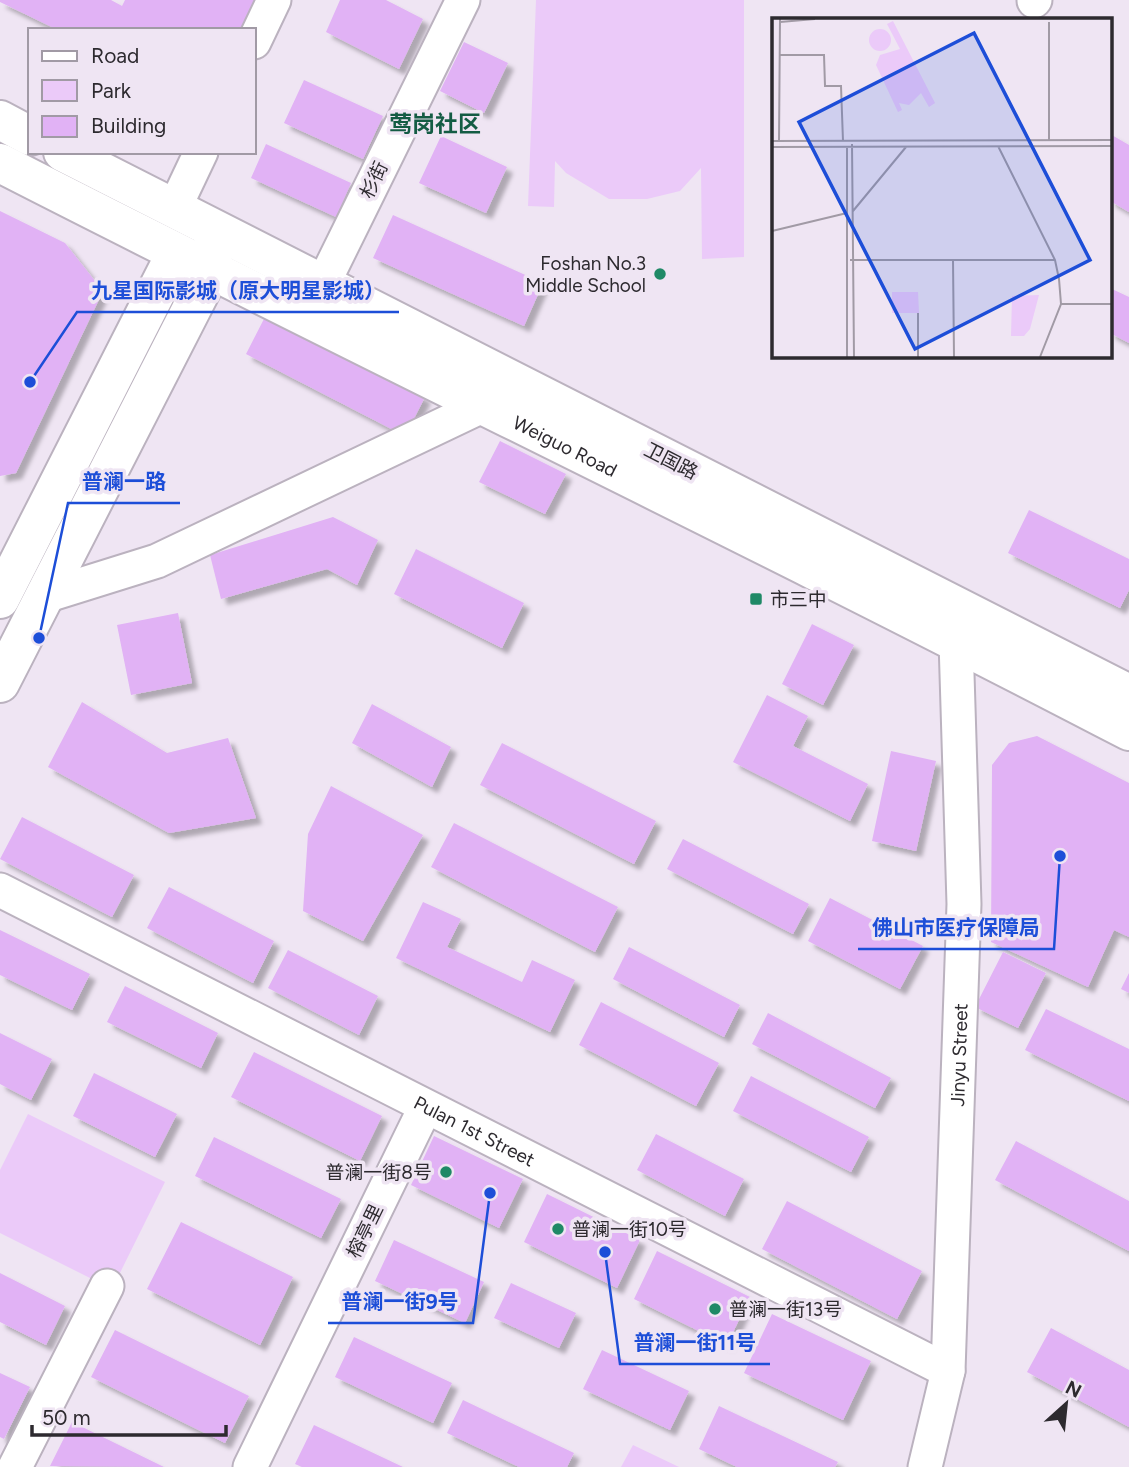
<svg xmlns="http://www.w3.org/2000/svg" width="1129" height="1467" viewBox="0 0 1129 1467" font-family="Figtree,'Noto Sans SC',sans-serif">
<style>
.green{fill:#ebcaf9}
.building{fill:#e1b2f5;filter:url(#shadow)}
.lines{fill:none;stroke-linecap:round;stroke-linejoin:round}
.minor-casing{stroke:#bbb2bf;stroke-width:37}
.major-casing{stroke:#bbb2bf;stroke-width:42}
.minor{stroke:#fff;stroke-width:33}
.major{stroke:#fff;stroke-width:38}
.poi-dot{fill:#1f8966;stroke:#efe5f3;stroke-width:2.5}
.labels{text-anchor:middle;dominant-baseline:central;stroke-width:7;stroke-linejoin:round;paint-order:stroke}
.street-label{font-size:19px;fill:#2d2a2f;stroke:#efe5f3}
.poi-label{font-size:19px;fill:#2d2a2f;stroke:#efe5f3;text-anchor:start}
.quarter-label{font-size:23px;font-weight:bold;fill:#145c44;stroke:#efe5f3}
.inset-road{fill:none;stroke:#a19aa5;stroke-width:2}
.view{fill:#1d4ed8;fill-opacity:0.15;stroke:#1d4ed8;stroke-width:3.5}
.inset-edge{fill:none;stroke:#2d2a2f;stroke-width:3.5}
.leader{fill:none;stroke:#1d4ed8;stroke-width:2.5}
.callout-dot{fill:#1d4ed8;stroke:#efe5f3;stroke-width:2.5}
.callout-label{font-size:21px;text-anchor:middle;font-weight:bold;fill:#1d4ed8;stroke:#efe5f3;stroke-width:7;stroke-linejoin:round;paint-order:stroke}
</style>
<defs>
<filter id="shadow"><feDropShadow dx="6" dy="6" stdDeviation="2" flood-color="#0004"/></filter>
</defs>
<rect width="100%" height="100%" fill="#efe5f3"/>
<path class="green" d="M536,0H744V257L702,259L701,168L680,191L647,199H609L566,173L555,161L554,207L528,206Z
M28,1114L165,1182L112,1289L0,1233V1170Z
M633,1445L679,1467H621Z"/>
<path class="building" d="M0,0H111L122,6L125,0H260L248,30H58L0,2Z
M340,0H386L423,19L399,69L326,32Z
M464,42L508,63L484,113L440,91Z
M304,80L383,116L363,159L284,123Z
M1110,134L1129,145V212L1110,201Z
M441,136L507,167L486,213L419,183Z
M266,144L351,183L336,217L251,178Z
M0,211L65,243L103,291L16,473L0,476Z
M393,215L543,283L524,326L373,258Z
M1112,289L1129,297V343L1110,333V293Z
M266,315L425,397L405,436L246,354Z
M500,441L566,474L545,514L479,482Z
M1029,510L1129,559V590L1120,608L1008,553Z
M333,517L378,540L357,585L327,569L221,599L210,555Z
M416,549L524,603L502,648L394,594Z
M178,613L192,683L131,695L117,625Z
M812,624L854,645L823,705L782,684Z
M767,695L808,716L793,746L868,784L850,821L733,762Z
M82,702L167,753L228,738L256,818L169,833L48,767Z
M372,704L451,747L432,787L352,743Z
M1037,736L1129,783V937L1114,930L1088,987L991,942L992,765L1009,743Z
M502,743L656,821L634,864L480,785Z
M891,751L936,761L916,851L872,841Z
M331,786L423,835L363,941L303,911L308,834Z
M22,817L134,875L112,917L0,859Z
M454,823L618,907L595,952L431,867Z
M683,839L809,904L793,934L667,869Z
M169,887L274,941L253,983L147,928Z
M830,898L923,946L900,989L808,941Z
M423,902L461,919L447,947L522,982L532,960L575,980L550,1032L396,958Z
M0,930L90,974L72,1010L0,975Z
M629,947L740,1005L724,1037L613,979Z
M288,950L378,996L359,1035L268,988Z
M1003,952L1046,973L1018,1028L975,1007Z
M1129,973V993L1121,989Z
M125,986L218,1033L201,1068L107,1022Z
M601,1002L719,1063L696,1106L579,1045Z
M1046,1009L1129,1049V1101L1025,1050Z
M768,1013L891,1078L875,1108L752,1044Z
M0,1033L52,1059L31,1100L0,1084Z
M254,1052L382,1116L360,1161L231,1097Z
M94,1073L177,1114L155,1157L73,1116Z
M751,1076L869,1137L851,1172L733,1111Z
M656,1134L744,1179L725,1216L637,1170Z
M434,1136L523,1179L499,1228L411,1185Z
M214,1137L341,1199L321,1238L195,1176Z
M1016,1141L1129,1201V1251L995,1180Z
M547,1194L640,1240L617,1288L524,1242Z
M787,1201L922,1271L897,1319L762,1249Z
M181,1222L293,1277L260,1345L147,1289Z
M394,1240L484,1282L465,1323L375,1281Z
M657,1251L750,1297L727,1345L634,1299Z
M0,1273L65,1306L46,1345L0,1322Z
M511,1283L576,1313L559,1348L494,1318Z
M772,1314L871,1361L843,1420L744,1373Z
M1051,1328L1129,1370V1427L1027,1372Z
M115,1330L249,1396L225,1443L91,1377Z
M354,1337L452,1383L433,1423L335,1377Z
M602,1350L689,1391L670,1430L583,1389Z
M0,1373L30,1387L4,1439L0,1437Z
M463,1400L574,1453L567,1467H519L447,1433Z
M719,1406L838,1462L835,1467H737L699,1449Z
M72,1422L164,1467L50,1466Z
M314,1425L403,1467H302L295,1464Z"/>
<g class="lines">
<defs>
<g id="minor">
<path d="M1034,1L1035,0"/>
<path d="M254,42L274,0"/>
<path d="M174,209L201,152"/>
<path d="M323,284L463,0"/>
<path d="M45,596L157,561L482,406"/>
<path id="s1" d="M0,890L948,1371"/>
<path d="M15,1467L107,1286"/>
<path d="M250,1467L425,1108"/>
<path id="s2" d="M925,1467L948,1371L964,904L956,641"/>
</g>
<g id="major">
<path d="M0,120L30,136"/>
<path d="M63,152L1129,694"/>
<path id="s3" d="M0,163C375,355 755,536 1129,731"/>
<path d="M0,599L176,253"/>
<path d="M0,683L211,271L213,245"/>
</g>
</defs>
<use href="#minor" class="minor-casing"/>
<use href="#major" class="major-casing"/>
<use href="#minor" class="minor"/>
<use href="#major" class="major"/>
</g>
<g class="poi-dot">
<circle cx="660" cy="274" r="7"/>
<rect x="749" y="592" width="14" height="14" rx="3.5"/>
<circle cx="446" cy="1172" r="7"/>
<circle cx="558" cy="1229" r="7"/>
<circle cx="715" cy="1309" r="7"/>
</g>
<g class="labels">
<g class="street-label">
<text transform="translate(374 180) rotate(-64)">杉街</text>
<text stroke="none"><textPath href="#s3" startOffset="632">Weiguo Road</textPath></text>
<text transform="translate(671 461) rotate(27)">卫国路</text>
<text stroke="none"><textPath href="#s2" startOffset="415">Jinyu Street</textPath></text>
<text stroke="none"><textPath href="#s1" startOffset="532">Pulan 1st Street</textPath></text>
<text transform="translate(365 1231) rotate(-64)">榕亭里</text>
</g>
<g class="poi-label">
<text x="646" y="263" text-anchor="end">Foshan No.3<tspan x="646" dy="22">Middle School</tspan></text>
<text x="770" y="599">市三中</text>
<text x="432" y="1172" text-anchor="end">普澜一街8号</text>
<text x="572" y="1229">普澜一街10号</text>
<text x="729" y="1309">普澜一街13号</text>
</g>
<g class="quarter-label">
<text x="435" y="124">莺岗社区</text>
</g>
</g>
<g transform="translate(772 18)">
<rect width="340" height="340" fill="#efe5f3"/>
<path d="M121,3L163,85L157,89L149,75L137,87L127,85L130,92L126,94L104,47L108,37L128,31L115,6ZM97 22a11 11 0 1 1 22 0a11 11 0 1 1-22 0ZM120,274H146L147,295H120ZM267,277L258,311L252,318H239L240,278Z" fill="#ebcaf9"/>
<path class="inset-road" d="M8,4L43,1M8,37H52L53,68H69L71,123M277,122V4M0,123L340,122M7,123L8,1M80,126L82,339M226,128L283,242L287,261L289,286L268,339M0,129L340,128M75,129V339M81,193L134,129M0,213L75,195M78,242H283M181,242L182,339M289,286H340M146,295V339"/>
<path class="view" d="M202,15L318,242L143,331L27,104Z"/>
<rect width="340" height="340" class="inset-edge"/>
</g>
<path class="leader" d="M30 382L77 312H399M39 638L68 503H180M1060 856L1054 949H858M490 1193L473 1323H328M605 1252L620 1364H770"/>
<g class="callout-dot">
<circle cx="30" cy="382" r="7"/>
<circle cx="39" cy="638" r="7"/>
<circle cx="1060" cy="856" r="7"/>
<circle cx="490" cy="1193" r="7"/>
<circle cx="605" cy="1252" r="7"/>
</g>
<g class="callout-label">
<text x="238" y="298">九星国际影城（原大明星影城）</text>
<text x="124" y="489">普澜一路</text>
<text x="956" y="935">佛山市医疗保障局</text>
<text x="400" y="1309">普澜一街9号</text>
<text x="695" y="1350">普澜一街11号</text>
</g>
<rect x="28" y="28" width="228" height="126" fill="#efe5f3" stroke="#a19aa5" stroke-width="2"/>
<rect x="42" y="51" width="35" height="10" fill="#ffffff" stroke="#a19aa5" stroke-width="2"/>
<text x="91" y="63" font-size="21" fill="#2d2a2f">Road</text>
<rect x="42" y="80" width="35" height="21" fill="#ebcaf9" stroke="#a19aa5" stroke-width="2"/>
<text x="91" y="98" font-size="21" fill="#2d2a2f">Park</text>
<rect x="42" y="116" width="35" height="21" fill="#e1b2f5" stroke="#a19aa5" stroke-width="2"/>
<text x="91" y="133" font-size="21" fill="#2d2a2f">Building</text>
<g transform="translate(1066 1404) rotate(27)" stroke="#efe5f3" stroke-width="5" paint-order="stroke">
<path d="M0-5L12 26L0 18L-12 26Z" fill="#2d2a2f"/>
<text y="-10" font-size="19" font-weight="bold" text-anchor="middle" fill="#2d2a2f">N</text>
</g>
<path d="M32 1425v10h194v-10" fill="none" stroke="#2d2a2f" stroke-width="3.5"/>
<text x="42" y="1425" font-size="21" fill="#2d2a2f" stroke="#efe5f3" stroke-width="5" paint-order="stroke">50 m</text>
</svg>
